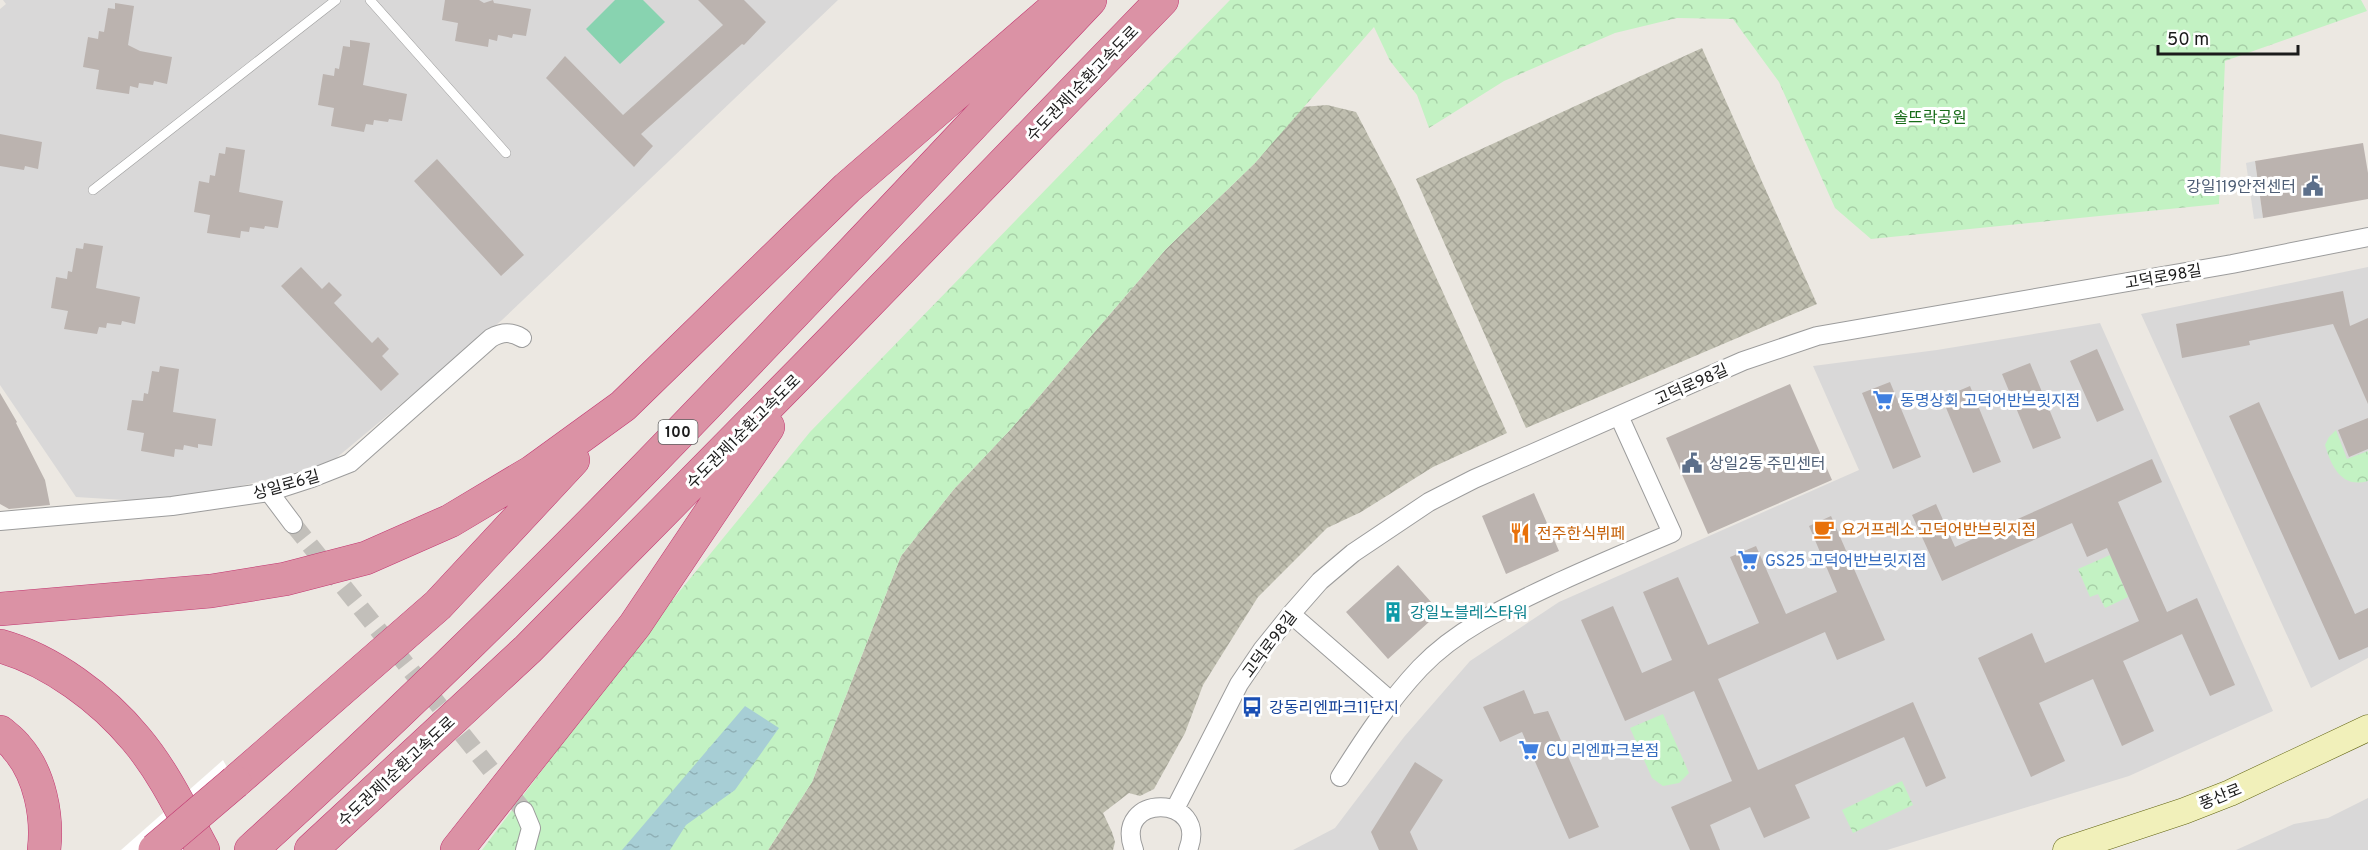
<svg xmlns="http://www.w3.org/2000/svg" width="2368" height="850" viewBox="0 0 2368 850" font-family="Overpass,'Noto Sans KR',sans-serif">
<defs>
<pattern id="construction-cross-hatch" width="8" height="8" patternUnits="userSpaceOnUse" patternTransform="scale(1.5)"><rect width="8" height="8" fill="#bfbeaf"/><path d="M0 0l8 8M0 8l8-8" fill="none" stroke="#a4a396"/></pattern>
<pattern id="park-crowns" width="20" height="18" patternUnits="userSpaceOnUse" patternTransform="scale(1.5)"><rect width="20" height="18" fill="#c3f2c3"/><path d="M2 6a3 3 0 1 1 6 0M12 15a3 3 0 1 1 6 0" fill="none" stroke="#a7cfa7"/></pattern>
<pattern id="water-ripples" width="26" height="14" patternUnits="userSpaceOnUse" patternTransform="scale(1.5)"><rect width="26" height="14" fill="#a7ced5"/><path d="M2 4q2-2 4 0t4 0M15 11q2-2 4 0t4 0" fill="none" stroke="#8fb0b6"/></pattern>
</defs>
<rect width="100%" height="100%" fill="#ece8e2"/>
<path fill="#d9d8d8" d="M3,0H838L502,320L329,464L172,503L76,497L0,385V9L6,4Z
M2368,267V658L2311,688L2141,314Z
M2100,323L2273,711L2129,776L1887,850H1293L1335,828L1404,737L1470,661L1559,602L1859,470L1813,366L1937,350Z
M2368,798V850H2236L2294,824L2328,818Z"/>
<path fill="url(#construction-cross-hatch)" d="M1702,48L1817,304L1526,428L1416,179Z
M1327,105L1356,112L1395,187L1507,433L1433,467L1361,512L1327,528L1258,597L1203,685L1185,733L1154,789L1140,796L1129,793L1103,813L1112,832L1115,842L1113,850H768L812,782L901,556L954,489L1011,429L1166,249L1255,163L1302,107Z"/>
<path fill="url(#park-crowns)" d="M1230,0H2361L2367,11L2225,61L2219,204L1871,239L1835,208L1779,82L1733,19L1677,18L1615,33L1504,81L1429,128L1417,95L1390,61L1374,27L1255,163L1166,249L1011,429L954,489L901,556L812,782L768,850H482L643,636L810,432Z
M2336,430L2347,459L2368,451V481C2341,489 2331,465 2325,445L2329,437Z
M2110,555L2128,597L2105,608L2098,594L2090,597L2078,569Z
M1663,714L1689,773L1679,783L1663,786L1652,778L1630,728Z
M1902,781L1913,805L1853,833L1842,810Z"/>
<path fill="#88d3b0" d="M615,0H643L665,22L620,64L586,29Z"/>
<path fill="#dbdbdb" d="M2255,161L2263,218L2254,219L2246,163Z"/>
<path fill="url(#water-ripples)" d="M745,706L779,728L735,790L686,825L670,850H622Z"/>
<path fill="#fff" d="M223,760L235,782L179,850H121Z"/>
<path fill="#bbb3af" d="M445,0H479L484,3L493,0L494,3L531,9L526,36L513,34L512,38L498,35L497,41L489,39L488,47L455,41L458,23L442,20Z
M698,0H744L766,22L744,45L742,44L641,134L653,146L634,167L546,78L565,56L623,115L723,25Z
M115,3L134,6L128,45L140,51L172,57L167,84L154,81L153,85L139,83L138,88L130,86L129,94L96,89L99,70L83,67L88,37L98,39L99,31L104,32L108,8L115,9Z
M350,40L370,43L363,85L407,94L402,121L389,119L388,122L374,120L373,125L366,124L364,132L331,126L334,108L318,105L323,74L334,76L335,68L339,69L343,46L350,47Z
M0,134L42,142L38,169L25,166L24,170L0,166Z
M2363,143L2368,173V199L2263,218L2255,161Z
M226,147L245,150L239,192L283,201L278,228L265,226L264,229L250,227L249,232L241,231L240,238L207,233L210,215L194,212L199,181L209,183L210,175L215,176L219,153L225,154Z
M437,159L524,255L501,276L414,181Z
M84,243L103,246L96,288L140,297L135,324L122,321L121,325L107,323L106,328L99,327L97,334L64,329L68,311L51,308L56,277L67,279L68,271L72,272L76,248L83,249Z
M301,267L322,289L329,282L342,295L334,303L372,343L378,337L389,349L382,356L399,374L381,391L281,286Z
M2343,291L2350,326L2368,318V404L2333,324L2249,341L2250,345L2182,358L2176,324Z
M2097,349L2124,410L2097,422L2070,361Z
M2030,363L2061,438L2033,449L2002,374Z
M160,366L179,369L173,412L216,419L212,446L198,444V448L184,445L183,450L175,449L174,457L141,451L144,433L127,430L132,400L143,401L144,393L148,394L152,371L159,372Z
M1890,382L1921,457L1893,469L1862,393Z
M1790,384L1832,480L1708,534L1666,438Z
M1970,386L2001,462L1973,473L1942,398Z
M0,393L17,422L16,423L45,480L50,505L9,509L0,504Z
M2259,402L2355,614L2368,608V647L2339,660L2229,416Z
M2368,418V449L2349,457L2338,430Z
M2152,459L2162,482L2118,502L2167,612L2197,598L2235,685L2210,696L2182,634L2123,661L2154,731L2122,746L2093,679L2039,703L2065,761L2031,777L1978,658L2032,633L2045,663L2139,621L2107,548L2087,557L2072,523L1942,581L1912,515L1936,504L1955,547Z
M1534,493L1559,551L1506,574L1482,516Z
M1831,516L1885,640L1837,660L1825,632L1718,679L1758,770L1913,702L1946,778L1926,787L1904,737L1795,785L1810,818L1764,838L1750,807L1710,825L1720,850H1690L1671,807L1732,781L1694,691L1625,721L1581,620L1613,606L1642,673L1672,660L1643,592L1678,577L1708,645L1759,623L1730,557L1756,546L1786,614L1837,592L1809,526Z
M1398,565L1440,612L1388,659L1346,612Z
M1524,690L1534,714L1548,711L1599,827L1569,839L1522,732L1500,742L1483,707Z
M1415,762L1443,780L1410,832L1418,850H1379L1371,832Z"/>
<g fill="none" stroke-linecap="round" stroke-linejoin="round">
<path stroke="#c2bfba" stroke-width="18" stroke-dasharray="18 9" stroke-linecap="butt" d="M293,524L524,811"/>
<g stroke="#9c9c9c" stroke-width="10">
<path id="lane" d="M370,0L506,153
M93,190L336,0"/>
</g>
<g stroke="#9c9c9c" stroke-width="20">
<path id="street" d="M269,492L293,524
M0,521L172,506L269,492L312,478L350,463L491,338C502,332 511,331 522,338
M1291,614L1392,702
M1340,777C1364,739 1389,701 1420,668C1458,628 1510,605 1559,582C1596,565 1634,549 1672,533L1619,416
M1175,809L1239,684L1262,650L1291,614L1320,581L1353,553L1429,502L1474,479L1743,361L1817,336L2232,264L2368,237
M524,811L531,828L525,850
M1134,850C1112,792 1210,794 1188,850"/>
</g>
<g stroke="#616411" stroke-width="27">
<path id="secondary" d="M2066,850L2184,811L2230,793L2368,728"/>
</g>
<g stroke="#c23771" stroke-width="34">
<path id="highway" d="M0,609L211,591L285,579L366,558L450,521L532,472L623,406L847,188L1064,0
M0,646C51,660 103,699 136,739C164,772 183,813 203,850
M0,732C6,737 13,742 17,748C40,774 48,817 44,850
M235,782L438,605L573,460
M251,850C547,583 817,289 1090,0
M311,850L528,649L812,361L1162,0
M457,850L635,625L768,427"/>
</g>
<use href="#lane" stroke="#fff" stroke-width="9"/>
<use href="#street" stroke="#fff" stroke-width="18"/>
<use href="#secondary" stroke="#f1f0ba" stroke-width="26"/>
<use href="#highway" stroke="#db92a5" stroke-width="33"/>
<g stroke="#c23771" stroke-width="34" stroke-linecap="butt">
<path id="highway-bridge" d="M155,850L235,782"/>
</g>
<use href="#highway-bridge" stroke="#db92a5" stroke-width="33"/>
</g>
<defs>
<g id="civic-bare" transform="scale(1.62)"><path d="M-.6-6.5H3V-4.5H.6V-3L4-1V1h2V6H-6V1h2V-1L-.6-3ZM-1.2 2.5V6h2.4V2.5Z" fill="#5c6f8a" stroke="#fff" stroke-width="2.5" paint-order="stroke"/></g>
<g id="supermarket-bare" transform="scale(1.62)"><path d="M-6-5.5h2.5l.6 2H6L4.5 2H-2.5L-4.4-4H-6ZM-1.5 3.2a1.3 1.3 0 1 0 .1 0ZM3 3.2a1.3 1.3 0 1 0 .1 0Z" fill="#3f7fe0" stroke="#fff" stroke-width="2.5" paint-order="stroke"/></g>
<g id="cafe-bare" transform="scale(1.62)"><path d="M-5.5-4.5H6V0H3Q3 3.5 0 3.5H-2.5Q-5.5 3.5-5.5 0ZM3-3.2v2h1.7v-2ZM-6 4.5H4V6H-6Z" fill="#e8710a" stroke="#fff" stroke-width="2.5" paint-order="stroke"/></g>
<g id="restaurant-bare" transform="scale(1.62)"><path d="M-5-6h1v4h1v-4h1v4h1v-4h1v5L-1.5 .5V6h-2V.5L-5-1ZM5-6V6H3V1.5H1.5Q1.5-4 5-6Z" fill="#e8710a" stroke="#fff" stroke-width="2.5" paint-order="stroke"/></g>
<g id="building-bare" transform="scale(1.62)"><path d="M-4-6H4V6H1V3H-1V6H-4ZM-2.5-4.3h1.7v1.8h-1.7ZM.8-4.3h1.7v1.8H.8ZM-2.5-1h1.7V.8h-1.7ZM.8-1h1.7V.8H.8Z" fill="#0f9aa8" stroke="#fff" stroke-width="2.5" paint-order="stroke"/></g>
<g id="bus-bare" transform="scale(1.62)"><path d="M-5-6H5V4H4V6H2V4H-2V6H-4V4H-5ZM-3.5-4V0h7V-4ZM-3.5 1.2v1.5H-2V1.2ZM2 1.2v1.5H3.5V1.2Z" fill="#1a4fb4" stroke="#fff" stroke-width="2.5" paint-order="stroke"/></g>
</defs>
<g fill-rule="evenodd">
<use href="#civic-bare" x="2313" y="186"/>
<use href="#supermarket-bare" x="1883" y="400"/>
<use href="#civic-bare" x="1692" y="463"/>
<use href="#cafe-bare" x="1824" y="529"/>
<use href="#restaurant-bare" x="1520" y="533"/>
<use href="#supermarket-bare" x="1748" y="560"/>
<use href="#building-bare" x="1393" y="612"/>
<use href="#bus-bare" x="1252" y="707"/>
<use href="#supermarket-bare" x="1529" y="750"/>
</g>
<g text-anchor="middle" stroke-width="6" stroke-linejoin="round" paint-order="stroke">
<rect fill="#fff" stroke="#5f5f5f" stroke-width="1.5" x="658.5" y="420" width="39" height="24" rx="4.5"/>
<g font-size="15" font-weight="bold" fill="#1b1b1b">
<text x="678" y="437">100</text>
</g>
<g font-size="16" fill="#1b1b1b" stroke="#fff">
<text transform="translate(1082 83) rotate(-46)" y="6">수도권제1순환고속도로</text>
<text transform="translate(2163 276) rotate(-10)" y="6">고덕로98길</text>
<text transform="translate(1691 384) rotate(-24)" y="6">고덕로98길</text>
<text transform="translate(743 431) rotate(-45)" y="6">수도권제1순환고속도로</text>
<text transform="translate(286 484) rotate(-16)" y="6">상일로6길</text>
<text transform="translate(1269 644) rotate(-53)" y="6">고덕로98길</text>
<text transform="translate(396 771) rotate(-43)" y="6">수도권제1순환고속도로</text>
<text transform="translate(2220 796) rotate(-22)" y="6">풍산로</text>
</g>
<g font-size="16" fill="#176c18" stroke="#fff">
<text x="1930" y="123">솔뜨락공원</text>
</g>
<g font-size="16" fill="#4e5e75" stroke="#fff" text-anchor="end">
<text x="2296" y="192">강일119안전센터</text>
<text x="1709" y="469" text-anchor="start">상일2동 주민센터</text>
</g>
<g font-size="16" fill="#366cbe" stroke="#fff" text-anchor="start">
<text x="1900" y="406">동명상회 고덕어반브릿지점</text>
<text x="1765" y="566">GS25 고덕어반브릿지점</text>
<text x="1546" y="756">CU 리엔파크본점</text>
</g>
<g font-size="16" fill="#c56008" stroke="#fff" text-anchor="start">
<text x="1841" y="535">요거프레소 고덕어반브릿지점</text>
<text x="1537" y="539">전주한식뷔페</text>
</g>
<g font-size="16" fill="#0d838f" stroke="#fff" text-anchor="start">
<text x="1410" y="618">강일노블레스타워</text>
</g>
<g font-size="16" fill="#164399" stroke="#fff" text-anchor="start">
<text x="1269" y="713">강동리엔파크11단지</text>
</g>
</g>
<path d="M2158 45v9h140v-9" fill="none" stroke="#1b1b1b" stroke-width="3"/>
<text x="2167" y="45" font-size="18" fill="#1b1b1b" stroke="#ffffff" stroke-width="4.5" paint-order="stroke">50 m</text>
</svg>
